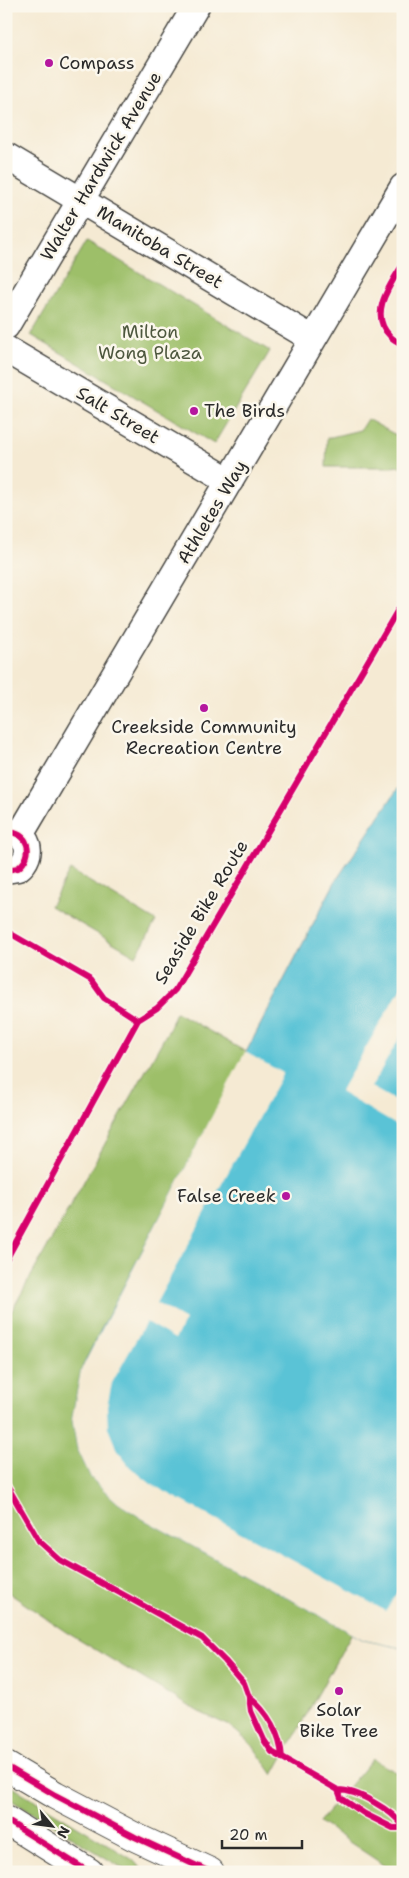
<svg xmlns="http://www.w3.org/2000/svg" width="409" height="1878" viewBox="0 0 409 1878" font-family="'Shantell Sans',sans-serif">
<rect width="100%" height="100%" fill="#fbf7ec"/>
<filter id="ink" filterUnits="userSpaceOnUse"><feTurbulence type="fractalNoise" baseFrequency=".02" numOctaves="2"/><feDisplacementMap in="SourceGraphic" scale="10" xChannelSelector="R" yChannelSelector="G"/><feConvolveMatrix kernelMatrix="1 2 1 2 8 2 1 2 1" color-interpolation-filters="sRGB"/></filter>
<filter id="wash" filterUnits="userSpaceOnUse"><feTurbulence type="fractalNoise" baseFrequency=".0096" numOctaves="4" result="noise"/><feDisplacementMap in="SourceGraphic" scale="20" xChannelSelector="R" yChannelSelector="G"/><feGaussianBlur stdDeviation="1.12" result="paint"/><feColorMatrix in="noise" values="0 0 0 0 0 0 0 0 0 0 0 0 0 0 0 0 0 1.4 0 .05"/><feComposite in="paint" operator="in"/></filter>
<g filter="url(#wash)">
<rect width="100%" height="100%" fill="#f5ead3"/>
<path fill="#9dbf69" stroke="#64754a" d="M87,241L270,351L214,444L31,335Z
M367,419L403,439V466L390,467H326L327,438L360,430Z
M70,870L156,921L136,956L50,906Z
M176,1012L283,1073L369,1602L273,1775L253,1746L230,1726L199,1712L66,1632L6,1591V1321L169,1029Z
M372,1759L403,1776V1872L387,1867L319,1822Z
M6,1783L117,1850L133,1860L142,1870L139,1872H129L6,1797Z"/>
<path fill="#5ac3d6" stroke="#427780" d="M403,781V1648L364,1640L143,1519L118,1503L91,1478L77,1448L72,1418L81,1370L95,1341L335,882Z"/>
<path fill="#f5ead3" d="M403,984V1032L371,1087L403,1105V1129L340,1092Z
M245,1052L283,1073L156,1303L185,1320L175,1339L146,1322L112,1383L107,1406L108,1428L117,1450L130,1467L151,1484L386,1611L403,1582V1648L364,1640L143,1519L118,1503L91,1478L77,1448L72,1418L81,1370Z"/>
</g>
<g filter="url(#ink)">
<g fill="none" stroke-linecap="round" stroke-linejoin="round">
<g stroke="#494844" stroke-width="29">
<path id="minor" d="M6,156L313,339
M6,326L196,6
M6,349L230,481
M6,832C29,831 35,855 18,868L6,870
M20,835L403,187"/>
</g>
<g stroke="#494844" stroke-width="30">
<path id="major" d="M6,1766L55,1795L135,1837L210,1872
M6,1820L89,1872"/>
</g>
<use href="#minor" stroke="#fff" stroke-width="26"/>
<use href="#major" stroke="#fff" stroke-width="28"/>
<g stroke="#fbf7ec" stroke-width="9">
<path id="cycleway" d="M403,264C390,285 368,314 390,336C393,340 399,342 403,345
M6,832C29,831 35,855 18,868L6,870
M6,931L91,980L104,998L138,1020
M6,1260L138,1020L157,1008L175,990L403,601
M6,1484L39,1541L60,1560L202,1638L225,1661L244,1683L249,1697L251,1711L264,1740L272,1752L338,1790C357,1790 392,1810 403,1826
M249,1697C267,1711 281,1735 282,1758
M6,1766L55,1795L135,1837L210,1872
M338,1790L341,1798L365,1814L393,1828H403
M6,1820L89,1872"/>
</g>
<use href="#cycleway" stroke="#d6006c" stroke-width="6"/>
</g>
</g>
<g fill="#b5179e" stroke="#fbf7ec" stroke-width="2">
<circle cx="49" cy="63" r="5"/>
<circle cx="194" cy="411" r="5"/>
<circle cx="204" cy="708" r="5"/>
<circle cx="286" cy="1196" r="5"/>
<circle cx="339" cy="1691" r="5"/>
</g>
<g text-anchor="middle" stroke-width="5" stroke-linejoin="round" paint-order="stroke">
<g font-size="18" fill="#2b2b2b" stroke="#fbf7ec" text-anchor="start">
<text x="59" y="69">Compass</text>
<text x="204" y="417">The Birds</text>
<text x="204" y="733" text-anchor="middle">Creekside Community<tspan x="204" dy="21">Recreation Centre</tspan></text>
<text x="276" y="1202" text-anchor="end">False Creek</text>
<text x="339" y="1716" text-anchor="middle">Solar<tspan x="339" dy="21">Bike Tree</tspan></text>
</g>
<g font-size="18" fill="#2b2b2b" stroke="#fbf7ec">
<text transform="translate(101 166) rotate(-59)" y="6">Walter Hardwick Avenue</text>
<text transform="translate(160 247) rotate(31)" y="6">Manitoba Street</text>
<text transform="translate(118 415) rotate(31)" y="6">Salt Street</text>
<text transform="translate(212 512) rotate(-59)" y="6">Athletes Way</text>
<text transform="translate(201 912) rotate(-59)" y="6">Seaside Bike Route</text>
</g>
<g font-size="18" fill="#4d573e" stroke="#fbf7ec">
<text x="150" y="338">Milton<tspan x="150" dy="21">Wong Plaza</tspan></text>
</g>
</g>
<rect width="409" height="1878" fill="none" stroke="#fbf7ec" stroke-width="25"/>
<g transform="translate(52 1826) rotate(119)" stroke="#fbf7ec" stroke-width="4" paint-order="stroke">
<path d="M0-4L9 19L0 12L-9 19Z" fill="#2b2b2b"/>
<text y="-8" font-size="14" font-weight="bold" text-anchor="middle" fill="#2b2b2b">N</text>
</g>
<path d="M222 1840v8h80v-8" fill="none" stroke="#2b2b2b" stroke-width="2.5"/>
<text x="229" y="1840" font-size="15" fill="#2b2b2b" stroke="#fbf7ec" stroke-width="4" paint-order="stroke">20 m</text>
</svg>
